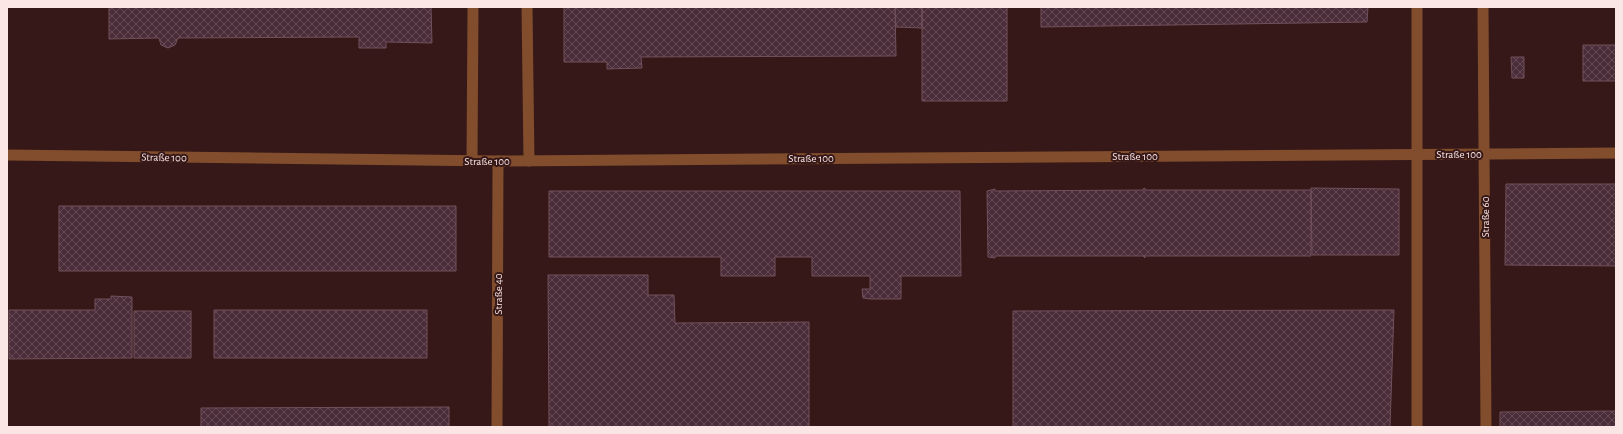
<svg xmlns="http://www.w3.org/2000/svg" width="1623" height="434" viewBox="0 0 1623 434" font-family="'Alegreya Sans',sans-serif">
<defs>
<pattern id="building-cross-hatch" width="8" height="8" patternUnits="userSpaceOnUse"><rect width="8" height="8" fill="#4a2d39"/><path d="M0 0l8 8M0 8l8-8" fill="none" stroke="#654b56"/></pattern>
</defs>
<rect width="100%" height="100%" fill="#351817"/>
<path fill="url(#building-cross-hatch)" stroke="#70505c" d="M109,7H431L432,43L386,42V48H359V37L178,38L175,45L168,48L161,45L159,38L109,39Z
M564,7H895L896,56L641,57L642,68L607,69V62H564Z
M895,7H922V28L896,27Z
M922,7H1007V101H922Z
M1041,7H1368L1367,22L1041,27Z
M1583,45H1616V81H1583Z
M1511,57H1524V78H1512Z
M1506,184H1616V266L1505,265Z
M1145,188V190H1311V256H1145V258L1143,256H995V258L988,257L987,191L995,189V191L1143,190V189Z
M1311,188L1399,189V255H1312Z
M549,191H960L961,276H901V299H870L863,298L862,289H870V276H812V257H775V276H721V257H549Z
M59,206H456V271H59Z
M548,275H648V295H674L675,323L809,322V427H549Z
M111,296L132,297V358L9,359V310H95V299H111Z
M214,310H427V358H214Z
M1394,310L1390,427H1013V311Z
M134,311H191V358H134Z
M449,407V427H201V408Z
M1616,411V427H1500V412Z"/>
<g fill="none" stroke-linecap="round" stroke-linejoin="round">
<path stroke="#814d2c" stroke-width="11" d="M7,155L498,161L1616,153"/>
<path stroke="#814d2c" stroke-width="11" d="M527,7L529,161
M1483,7L1486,427
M472,161L473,7
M497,427L498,161
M1417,427V7"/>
</g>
<g text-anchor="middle" stroke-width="4" stroke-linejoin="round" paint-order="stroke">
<g font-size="11" fill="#fce6e5" stroke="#351817">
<text x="1459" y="158">Straße 100</text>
<text x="1135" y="160">Straße 100</text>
<text transform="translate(164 157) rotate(1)" y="4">Straße 100</text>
<text x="811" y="162">Straße 100</text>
<text x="487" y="165">Straße 100</text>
<text transform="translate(1485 217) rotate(-90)" y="4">Straße 60</text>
<text transform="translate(498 294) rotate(-90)" y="4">Straße 40</text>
</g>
</g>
<rect width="1623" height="434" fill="none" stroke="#fce6e5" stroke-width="16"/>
</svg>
